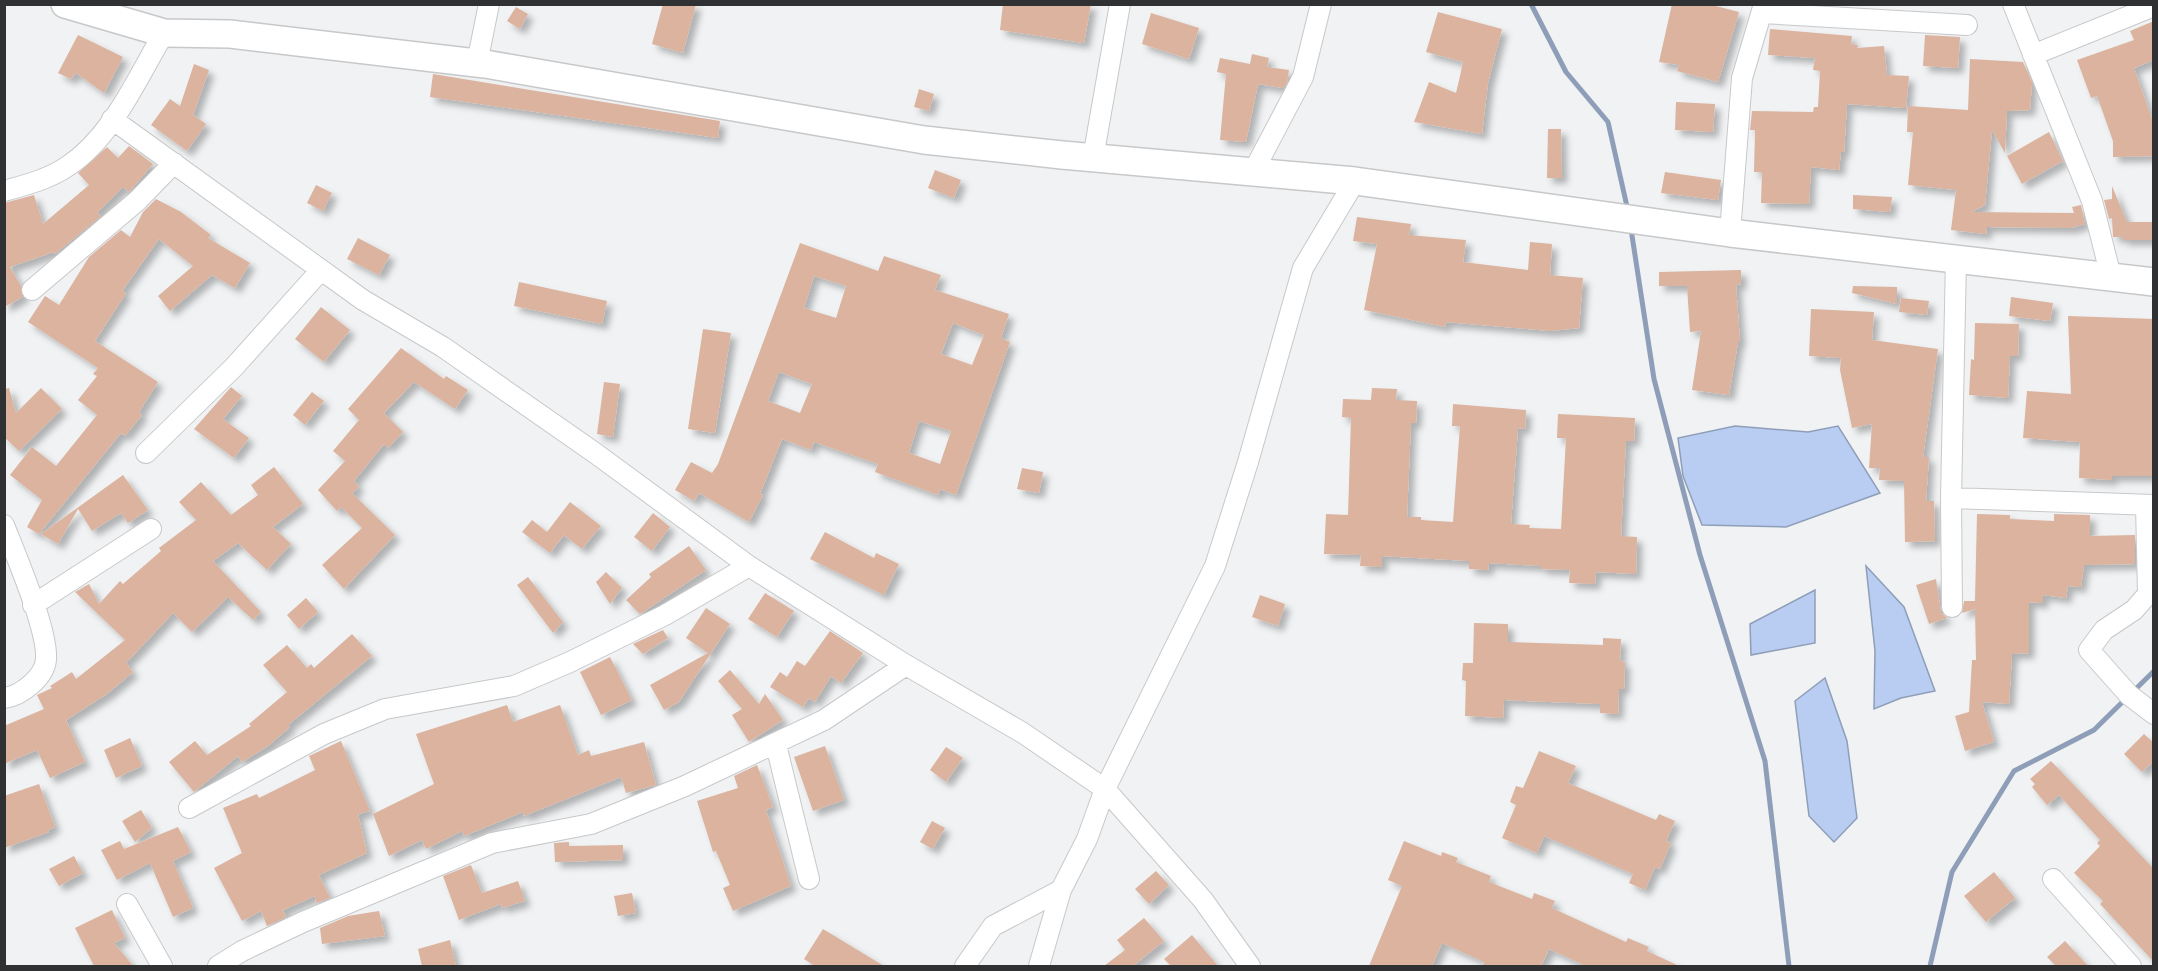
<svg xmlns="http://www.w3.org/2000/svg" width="2158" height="971" viewBox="0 0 2158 971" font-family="Raleway,sans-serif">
<defs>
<filter id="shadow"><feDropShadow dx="5.5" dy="5.5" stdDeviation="3" flood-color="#0004"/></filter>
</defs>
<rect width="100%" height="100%" fill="#f0f2f3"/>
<path fill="#b8cdf1" stroke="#8f9eb8" stroke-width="1.5" d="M1735,426L1808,432L1838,426L1880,493L1786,527L1702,525L1683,476L1678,438Z
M1866,566L1904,607L1935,691L1901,698L1874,709L1875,651Z
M1815,590V643L1751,655L1750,624Z
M1825,678L1847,741L1857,818L1834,842L1809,816L1795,701Z"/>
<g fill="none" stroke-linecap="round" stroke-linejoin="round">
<path stroke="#8f9eb8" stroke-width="5" d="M1531,4L1566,72L1608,122L1628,211
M1631,229L1654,379L1700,555L1765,761L1789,966
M1930,966L1952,872L2014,771L2094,730L2154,671"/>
</g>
<path fill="#dbb39f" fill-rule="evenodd" filter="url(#shadow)" d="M663,4H696L683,53L652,44Z
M1003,4H1091L1084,43L1000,30Z
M1672,4H1708L1739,12L1718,82L1677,71L1679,65L1659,62Z
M516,7L528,14L520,29L507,21Z
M1438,12L1502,29L1488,83L1482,134L1414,122L1429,82L1456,93L1460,76L1463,62L1426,52Z
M1151,13L1199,28L1189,59L1142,44Z
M2154,21V60L2134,68L2154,125V156L2113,157V141L2097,96L2091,98L2077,60L2134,40L2130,31Z
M1770,29L1852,36L1851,44L1858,45L1857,48L1884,46L1887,75L1909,76L1906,108L1847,104L1844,152H1841L1839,170L1811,167L1809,204L1761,203L1762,172H1754L1755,130H1750L1752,111L1813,112L1814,107H1818L1820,71L1813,70L1815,58L1768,55Z
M78,35L123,57L104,93L76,73L71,79L58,73Z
M1925,35L1960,37L1958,68L1923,66Z
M1252,54L1269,58L1267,67L1289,70L1287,83L1283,88L1258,84L1246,142L1220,140L1226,74L1217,72L1220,58L1250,64Z
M1970,59L2023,62L2032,82L2030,110L2007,111L2005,153L1992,130L1985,205L1972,212L2074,213L2072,207L2081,205L2085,224L2071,228L1987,227L1986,234L1951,230L1956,190L1908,185L1913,132H1907L1908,106L1968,110Z
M194,64L209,70L193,115L206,124L187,151L151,125L170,99L180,106Z
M433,74L720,121L718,138L430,97Z
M919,89L934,94L929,111L914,107Z
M1676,102L1715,104L1713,132L1675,130Z
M1548,129H1561L1562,178H1547Z
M2049,132L2063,161L2022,184L2007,156Z
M129,146L153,164L129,192L123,187L97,213L101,216L55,254L54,252L10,267L21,286L23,297L4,307V203L34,195L43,224L89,185L78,173L107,147L118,158Z
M935,170L961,180L954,198L928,188Z
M1665,172L1721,180L1718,200L1661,193Z
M316,185L332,193L323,211L307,203Z
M2112,186L2127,222H2154V240H2123V237H2113L2112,218L2109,219L2104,200L2112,199Z
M1853,195L1892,197L1890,212L1853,209Z
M156,199L181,212L211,235L208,238L250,263L235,288L212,275L170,311L158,296L193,266L159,239L122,291L126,293L95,341L158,382L139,412L142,415L125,436L121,433L39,534L27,527L42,500L10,475L32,447L56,466L97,415L78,400L97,376L93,374L98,368L28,322L45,296L59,305L89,257L121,230L130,237L143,212Z
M1357,217L1411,224L1409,235L1466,240L1463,262L1528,270L1530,242L1552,244L1550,275L1583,278L1579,328L1550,331L1446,322L1445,327L1364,310L1377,244L1353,241Z
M358,238L390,255L379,275L347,259Z
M800,243L878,271L884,256L941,275L935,290L1009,314L1001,338L1010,342L956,495L940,489L938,495L875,472L878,464L814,442L811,450L782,439L760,494L763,495L749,522L699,493L694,501L675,490L691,462L712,473L718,464ZM814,276L846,286L836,318L804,308ZM953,323L984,335L972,365L941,354ZM779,372L812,384L800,413L768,401ZM919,421L951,431L940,464L909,453Z
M1741,270V284L1736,285L1740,342H1738L1729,395L1692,390L1701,331L1690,332L1687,286H1659V272Z
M519,282L607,301L602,324L514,306Z
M1853,286L1897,287V304L1852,293Z
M2011,297L2053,303L2050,321L2009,316Z
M1901,298L1929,301L1927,315L1899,312Z
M321,307L350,330L324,362L295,339Z
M1811,309L1874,312L1872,340L1938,349L1923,457H1929L1926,501H1934L1935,541L1905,542L1904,481L1879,480L1880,468H1869L1872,424L1852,428L1840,370L1841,358L1809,356Z
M2068,316L2154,319V476H2112V480L2079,478L2080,442L2023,438L2027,391L2071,394Z
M1975,323L2019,324L2018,356H2010L2008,398L1969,395L1971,359L1974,360Z
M703,329L731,333L715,433L688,429Z
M401,348L444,379L446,376L468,390L455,409L414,382L384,413L403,432L388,448L384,444L354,481L359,487L352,493L395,535L344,589L322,565L362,528L341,507L337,511L318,490L345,461L333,451L359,420L348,409Z
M604,382L620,384L613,437L597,434Z
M231,387L242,396L223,419L249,438L234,458L194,429Z
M9,388L16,413L41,388L62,409L19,451L4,437V389Z
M1372,388L1397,389L1396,400L1417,401L1416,423H1411L1407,517H1421V520L1453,522L1460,426H1452L1453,404L1526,410L1525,429L1518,428L1511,524L1530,525L1529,528L1561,529L1566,438H1557L1558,414L1635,418L1634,441H1626L1621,536L1637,537L1636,574L1596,572L1595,584L1569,583L1570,570L1541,569V566L1489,563L1488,570L1469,569V561L1382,556V567L1360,566L1361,555L1324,554L1326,514L1348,515L1351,418L1342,417L1343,399L1371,400Z
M312,392L324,401L305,425L293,415Z
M274,467L303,504L273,527L291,544L267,570L238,543L213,561L261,612L253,620L228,597L192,632L173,613L126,663L133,672L107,694L66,720L85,762L50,778L37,750L4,764V726L44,709L37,695L52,688L50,686L72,672L76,679L125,640L75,592L89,584L99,604L120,581L123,584L161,551L159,548L196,520L179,502L201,482L231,515L258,495L251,485Z
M1022,468L1043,472L1039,493L1017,489Z
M123,475L148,510L128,523L121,513L92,531L78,509L58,544L41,534Z
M570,502L601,526L582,549L564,535L550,553L522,532L532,520L547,532Z
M653,513L670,527L652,551L634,537Z
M1977,514L2010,515V519L2054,521V514L2090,515V536L2135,535V564L2084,565L2081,587L2068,586L2066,598L2043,595V603L2029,602V653L2012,654L2009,704L1982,702L1994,742L1965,751L1955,716L1969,712L1972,660H1976L1975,609L1962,613L1964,601H1975Z
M825,532L874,558L876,553L899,564L884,595L810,559Z
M689,546L706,570L640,614L626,600L651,577L649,574Z
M606,572L622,588L610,604L596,582Z
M528,577L563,622L553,633L517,585Z
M1936,579L1941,613L1947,618L1929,624L1916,585Z
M765,593L794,611L777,637L748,619Z
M1260,595L1285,604L1278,626L1252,617Z
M306,598L318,612L299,629L287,615Z
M706,608L730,624L679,702L664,710L650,685L708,653L686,638Z
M1474,623L1508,624V642L1603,645V638L1621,639L1620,661L1625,662L1624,689H1619L1618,714L1600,713V704L1504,700L1503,718L1465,716L1466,681L1462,680L1463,663H1473Z
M663,630L668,638L643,654L633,644Z
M830,631L863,653L841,683L831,676L815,702L809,698L803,707L770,687L780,672L787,677L797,661L805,666Z
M352,634L372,656L288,725L290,727L268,746L242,762L238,756L194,792L169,762L195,741L207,755L251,726L249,724L287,692L263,665L287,645L307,668L311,664L314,668Z
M610,657L632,700L601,715L580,672Z
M730,670L759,704L765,694L783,720L749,742L732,715L742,709L718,681Z
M507,705L513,722L560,705L578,755L589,750L591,756L644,742L656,785L626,793L621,777L524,816L523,812L464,836L462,831L426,849L422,840L389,856L373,814L434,784L416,734Z
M2144,734L2154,743V761L2142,772L2124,754Z
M130,738L142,766L116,778L104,750Z
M341,741L370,811L358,814L367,853L319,875L330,898L316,903L315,896L283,910L286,917L267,926L261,911L242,921L214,868L242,853L223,808L257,794L259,798L315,770L309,756Z
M825,746L844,800L813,811L794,757Z
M946,747L963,758L946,782L930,770Z
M1539,751L1576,766L1568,783L1656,820L1659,814L1675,821L1666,841L1671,843L1660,869L1655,867L1645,890L1629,883L1633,874L1544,836L1537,853L1502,838L1516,805L1510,802L1516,786L1523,788Z
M2051,761L2154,869V962L2100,904L2103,901L2074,873L2100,846L2097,843L2100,840L2059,795L2047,805L2032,787L2035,784L2030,779Z
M757,765L773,807L766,810L791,886L733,911L723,888L730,885L716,851L713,852L697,801L738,788L734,776Z
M39,784L55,827L48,830L49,832L4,848V796Z
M141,810L152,828L135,842L122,821Z
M932,821L945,828L933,849L920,842Z
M178,827L191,852L173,861L193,908L173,917L150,863L117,880L101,850L120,841L124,849Z
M1404,841L1441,856L1442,852L1458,858L1456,862L1491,876L1489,882L1532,899L1534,893L1555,901L1552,908L1626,942L1628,938L1649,947L1647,951L1679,966H1586L1549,949L1541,966H1483L1484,962L1442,943L1432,966H1369L1402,886L1388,880Z
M569,842V846L623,845V860L555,862L554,843Z
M74,856L83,873L59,886L49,869Z
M471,865L482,893L518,881L525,901L502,908L501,904L459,920L443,876Z
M1156,871L1169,885L1149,904L1135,889Z
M1994,872L2015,898L1986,922L1964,896Z
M632,893L636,913L618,916L614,896Z
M112,910L125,938L114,943L133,966H94L75,928Z
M379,911L385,936L322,944L320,928L348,916Z
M1144,918L1164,941L1133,966H1104L1125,950L1117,940Z
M823,929L884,966H815L804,959Z
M1192,935L1218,966H1171L1164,959Z
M450,940L456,966H422L418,949Z
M2065,941L2088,966H2056L2047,957Z"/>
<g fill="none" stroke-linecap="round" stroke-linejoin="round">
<g stroke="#c7c8ca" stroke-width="22">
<path id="street" d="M2013,4L2092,201L2111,277
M1762,13L1967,25
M2033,55L2154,6
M477,63L489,4
M112,119L363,300L443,347L595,453L749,566L906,665L1023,733L1105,789L1203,900L1250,966
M1093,158L1120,4
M1253,172L1303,77L1321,4
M4,191C26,185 49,179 68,166C113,136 137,78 164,33
M1730,233L1742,78L1764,4
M32,290L137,201L174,163
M146,453L234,367L321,270
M1951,498L2154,505
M2146,505L2148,594L2134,610L2104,630L2089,650L2129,695L2154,714
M4,525C16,556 48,630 46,659C45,677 21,696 4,698
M33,605L151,529
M1952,607L1951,498L1956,259
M776,745L809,879
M189,808L324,734L385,709L514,686L570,662L665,615L749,566
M2053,879L2131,966
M127,904L162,966
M218,966L242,951L303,922L492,843L591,824L685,786L824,720L906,665
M965,966L993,926L1061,890
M1039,966L1061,890L1087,839L1105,789L1215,566L1248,462L1303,268L1355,181"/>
</g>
<g stroke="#c7c8ca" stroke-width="30">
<path id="secondary" d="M65,4L164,33L230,34L485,64L924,140L1062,155L1355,181L1730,233L2154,282"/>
</g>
<use href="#street" stroke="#fff" stroke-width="20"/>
<use href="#secondary" stroke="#fff" stroke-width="27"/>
</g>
<rect width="2158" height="971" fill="none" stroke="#303132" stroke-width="12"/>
</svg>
